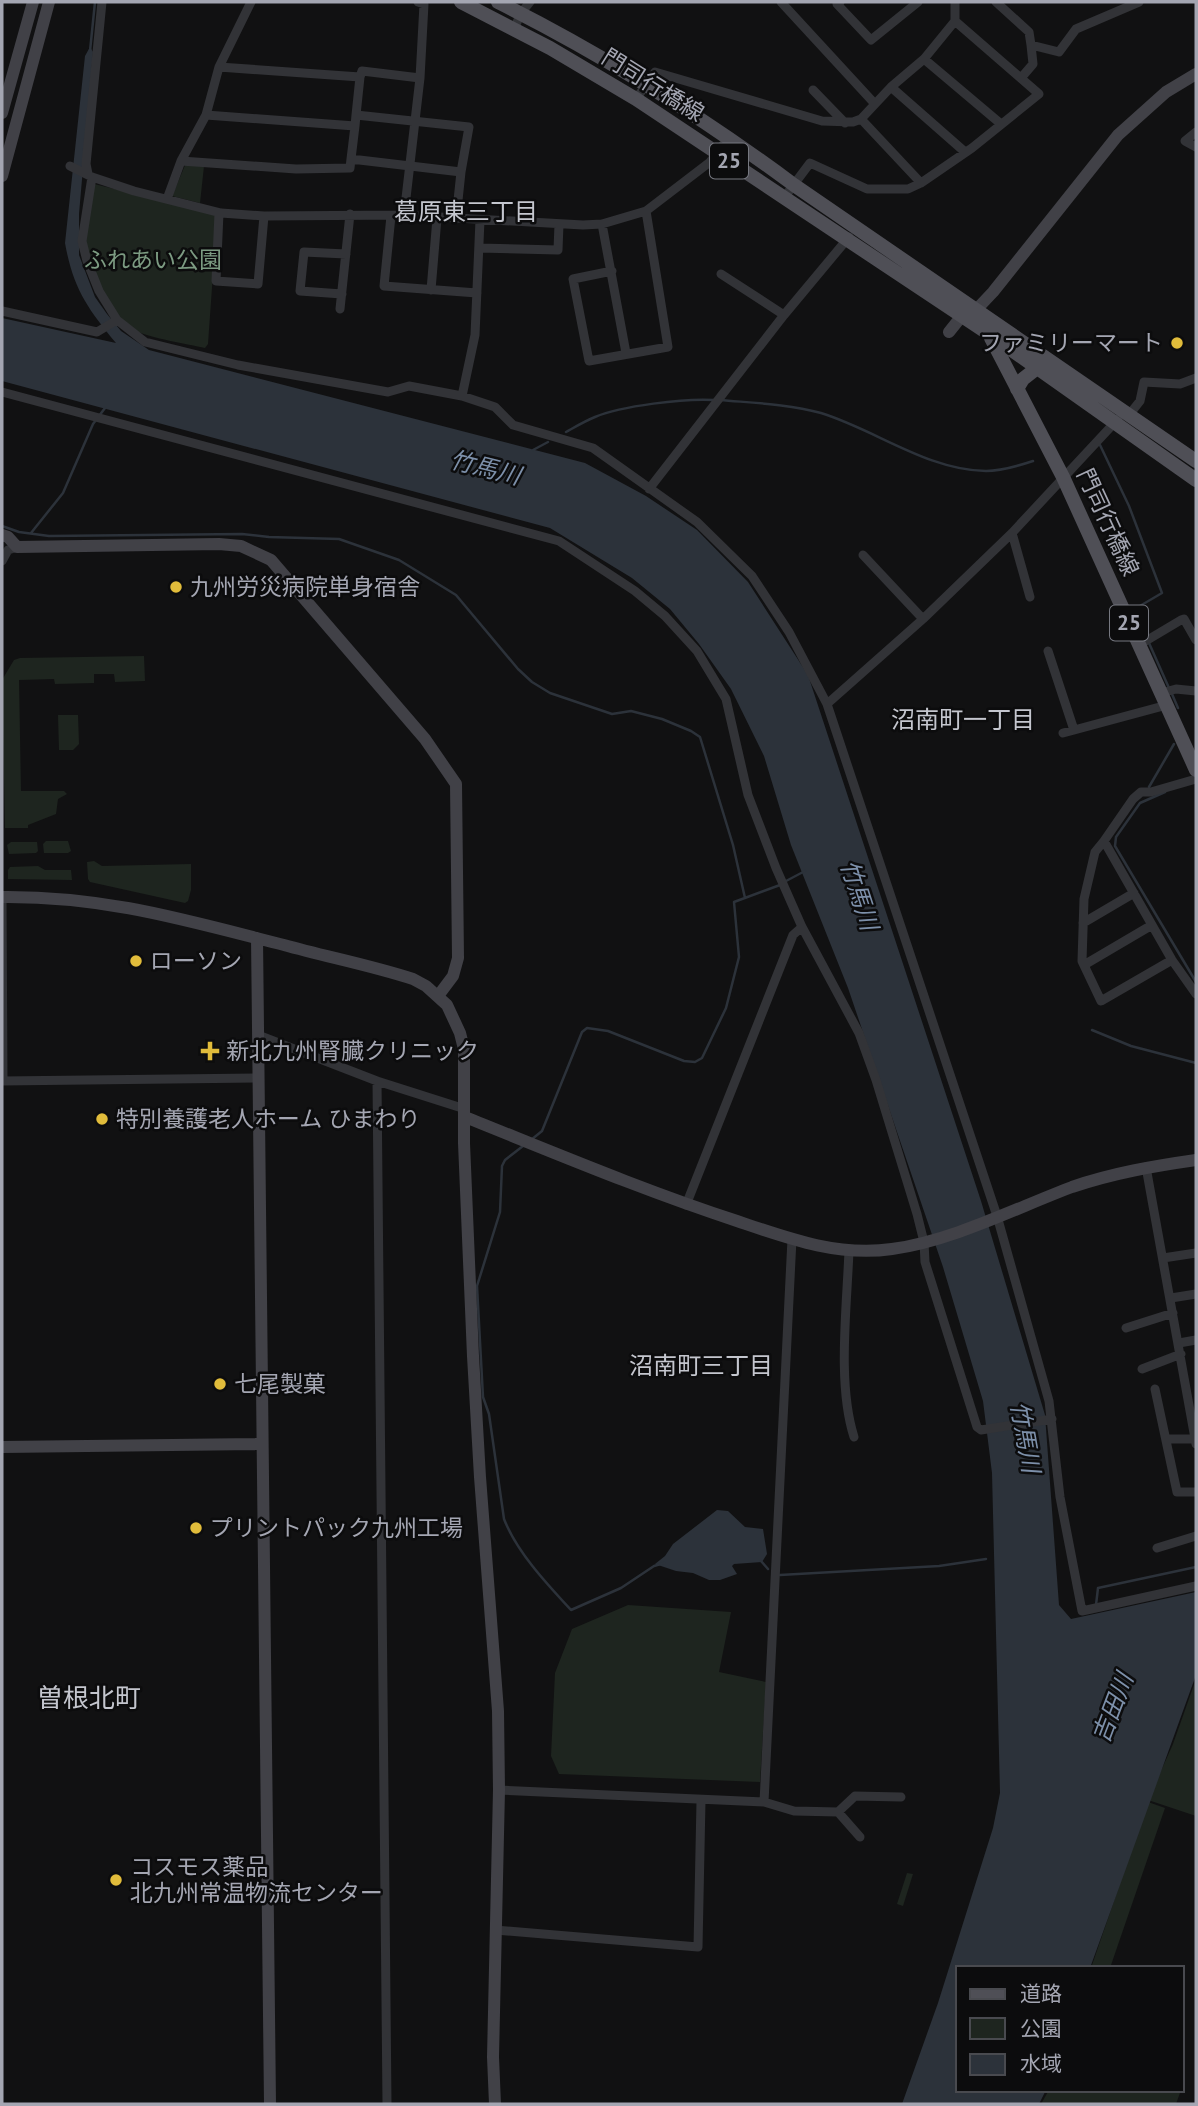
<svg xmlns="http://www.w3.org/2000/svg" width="1198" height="2106" viewBox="0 0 1198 2106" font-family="'PT Sans','Noto Sans JP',sans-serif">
<rect width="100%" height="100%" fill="#111112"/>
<path fill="#1e251f" d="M186,163L204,166L200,203L172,196Z
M94,184L215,213L217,217L208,344L205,348C188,344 150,338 136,331C112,317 88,270 86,243C85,224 92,202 94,184Z
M144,656L145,681L115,682L114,674H94V683L55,684L54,679L19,680L21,791H64L67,794L58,799L56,814L28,825V828H5L2,680L14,660L20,658Z
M58,715H78L79,744L73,750H59Z
M46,841H68L71,851L68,853H44L43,844Z
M11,842H37L38,851L36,853L9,854L7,845Z
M94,861L102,866L191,864V890L188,901L185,903L90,882L88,879L87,862Z
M38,866L45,870H71L72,880L8,879V870L10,867Z
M628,1605L731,1612L719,1672L766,1682L760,1782L559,1774L551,1756L555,1673L572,1629Z
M1196,1679V1816L1148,1800L1173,1744Z
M1148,1802L1165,1808L1110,1968H1091Z
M907,1873L913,1874L903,1906L897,1904Z
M1049,2090H1181L1176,2104H1041Z"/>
<path fill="#2c323a" d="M90,47L93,52L79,214V255L95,297L107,314L121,331L149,350L585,463L646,496L697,530L748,582L808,675L981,1201L1045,1415L1059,1605L1071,1619L1196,1592V1675L1090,1968H958V2090H1046L1039,2104H902L938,2003L993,1828L1000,1793L992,1473L983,1401L943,1267L848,988L791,845L764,756L731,689L699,644L670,609L632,578L550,528L2,381V318L116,343C87,308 73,288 65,243L85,56Z
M717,1510L728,1511L745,1527L763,1529L767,1554L762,1562L734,1564L732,1566L737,1574L720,1580H709L693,1573L676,1571L655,1564L665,1556L673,1544Z"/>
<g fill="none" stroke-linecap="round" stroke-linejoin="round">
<path stroke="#2c323a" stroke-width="2.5" d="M90,51L95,2
M720,400C754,403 788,404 821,413C876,430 927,470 986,471C1002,471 1018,466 1033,461
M566,432C575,427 585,421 595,417C621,406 685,398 714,400
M1100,445L1129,506L1162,593L1133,610L1146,637
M533,450L548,442
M2,526L19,532L49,536L242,534L269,537L339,539L399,560L456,595L518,669L532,682L550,693L612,714L631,711L662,719L691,731L700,737L733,845L745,898
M31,533L63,493L93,424L105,408
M1149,643L1169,688
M1172,694L1178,708
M1149,787L1174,744
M1165,792L1140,803L1116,837L1115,846L1196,982
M786,881L805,871
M1092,1030L1131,1046L1196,1063
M531,1140L542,1131L582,1032L587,1028L608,1031L684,1061L695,1062L702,1058L726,1008L739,957L734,902L780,885
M523,1146L505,1160L502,1166L500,1212L477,1286L483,1397L489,1414L504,1519C517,1552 546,1583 571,1610L621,1588L654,1566L664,1563
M761,1561L768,1569
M780,1575L939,1566L986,1559
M1096,1605L1098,1588L1196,1567"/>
<path stroke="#323337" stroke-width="9" d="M781,2L875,104
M840,2L837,4L871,40L918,2
M996,2L1029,32L1031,45
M514,29L521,13L530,2
M924,59L1001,124
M219,67L360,77L356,115
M360,77L362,71L420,78
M1021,78L1033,64L1031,45L1059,52L1076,29L1139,2
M891,87L965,152
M813,90L845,123
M636,99L655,72L822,121L853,122L861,119L891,87L924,59L955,21V2
M206,115L355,126L356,115L469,127L461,172
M861,119L921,183
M1196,132L1185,141L1196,147
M351,159L355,126
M181,161L296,169L350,168L351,159L461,172L456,219
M70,166L92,177L134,191L221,213L264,216L404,215L583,225L602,224L646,211L710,162L729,137
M88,174L86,164L102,2
M92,177L82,241L87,261L99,291L117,320L145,342L238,365L388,392L409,386L462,396L495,407L513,425L593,448L697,522L752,576L789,632L827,704L997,1216L1049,1401L1060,1497L1082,1611L1196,1586
M167,199L181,161L206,115L219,67L251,2
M783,199L810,163L867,189H908L921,183L972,148L1039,94L955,21
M219,213L216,281L258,284L264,216
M404,215L420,78L424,4L418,2
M391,216L384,286L477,293
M602,224L626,353
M479,248L558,250L559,224
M612,271L573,279L589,361L668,347L646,211
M721,274L784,315
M431,290L437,218
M342,294L300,291L304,252L346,254
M340,309L350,214
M2,311L97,332L117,320
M2,392L559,541L635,591L665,616L697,651L726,699L748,795L776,868L802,927L859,1033L876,1080L917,1214L924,1242L925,1262L977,1427L981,1430L1052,1419
M462,396L475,335L480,220
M1129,415L1140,401L1144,382L1180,384L1196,378
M649,489L784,315L849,237
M1012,533L1030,597
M863,555L923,619
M2,561L8,550L17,547
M1139,645L1181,620L1184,619L1196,640
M1048,651L1074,730
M1161,693L1176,689L1196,691
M827,704L923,619L1012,533L1118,419
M1063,733L1167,705
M1196,779L1151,792H1141L1133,799L1104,841L1172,960L1196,994
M1104,841L1095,852L1084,899L1082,961L1101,1001L1172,960
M2,897L3,1081
M1083,923L1134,893
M1084,965L1152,925
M258,1035L377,1081L465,1109
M2,1081L258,1078
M377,1081L387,2104
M1146,1167L1196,1444
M686,1205L793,935L802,927
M849,1250C847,1307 837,1384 854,1437
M1163,1258L1196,1253
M1171,1298L1196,1294
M1126,1328L1173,1313
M1179,1343L1196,1340
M1142,1369L1181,1354
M1155,1389L1177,1492H1196
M1166,1439H1196
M1157,1548L1196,1536
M499,1790L764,1802L794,1811L838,1812L860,1837
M764,1802L792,1239
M838,1812L855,1796L901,1797
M495,1930L698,1947L701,1801"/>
<path stroke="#414147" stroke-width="12" d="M2,113L33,2
M2,176L49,2
M949,332L961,317L976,310L993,292L1118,135L1166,92L1196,74
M2,535L8,537L17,547L219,544L241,546L271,560L425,739L456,784L458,958L453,976L438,996
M2,897C106,896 185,920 284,945C327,957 370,965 413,979L426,986L447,1005L460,1033L464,1049V1143L473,1356L480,1477L498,1711L499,1790L493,2057L495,2104
M257,938L270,2104
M465,1117C555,1153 645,1191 737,1221C787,1238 838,1257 892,1249C952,1241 1016,1208 1072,1187C1113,1173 1154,1166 1196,1160
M2,1447L261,1444"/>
<path stroke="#4f4f56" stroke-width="14" d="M461,2L550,48L636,99L989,334L1196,480
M498,2C602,54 701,116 794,185L1196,461
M991,338L1063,477L1196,770
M1017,389L1023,379L1037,368"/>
</g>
<g fill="#e1bc3b" stroke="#0c0c0d" stroke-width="2.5">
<circle cx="1177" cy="343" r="7"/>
<circle cx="176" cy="587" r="7"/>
<circle cx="136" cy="961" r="7"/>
<path d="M206.5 1040.5h7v7h7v7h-7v7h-7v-7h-7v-7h7z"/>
<circle cx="102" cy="1119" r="7"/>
<circle cx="220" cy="1384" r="7"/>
<circle cx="196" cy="1528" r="7"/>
<circle cx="116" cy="1880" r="7"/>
</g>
<g text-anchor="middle" stroke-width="5" stroke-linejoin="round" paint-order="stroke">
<g fill="#0c0c0d" stroke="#767880" stroke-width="2">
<rect x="710" y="143.5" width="38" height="35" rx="5"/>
<rect x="1110" y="605.5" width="38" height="35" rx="5"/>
</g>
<g font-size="21" font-weight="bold" fill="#a4a6b2">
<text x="729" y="168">25</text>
<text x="1129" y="630">25</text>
</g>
<g font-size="23" fill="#a4a6b2" stroke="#0c0c0d">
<text transform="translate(653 85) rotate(32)" y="8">門司行橋線</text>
<text transform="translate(1108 522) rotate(65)" y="8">門司行橋線</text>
</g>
<g font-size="23" fill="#7c9b82" stroke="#0c0c0d">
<text x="153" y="268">ふれあい公園</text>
</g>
<g font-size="23" fill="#a4a6b2" stroke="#0c0c0d" text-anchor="start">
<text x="1163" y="351" text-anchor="end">ファミリーマート</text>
<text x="190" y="595">九州労災病院単身宿舎</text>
<text x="150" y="969">ローソン</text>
<text x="226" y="1059">新北九州腎臓クリニック</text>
<text x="116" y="1127">特別養護老人ホーム ひまわり</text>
<text x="234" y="1392">七尾製菓</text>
<text x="210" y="1536">プリントパック九州工場</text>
<text x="130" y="1875">コスモス薬品<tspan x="130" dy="26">北九州常温物流センター</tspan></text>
</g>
<g font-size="24" fill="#c4c6ce" stroke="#0c0c0d">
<text x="466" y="220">葛原東三丁目</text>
<text x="963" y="728">沼南町一丁目</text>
<text x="701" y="1374">沼南町三丁目</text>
</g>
<g font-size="24" font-style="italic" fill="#7d90aa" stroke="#0c0c0d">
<text transform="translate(485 468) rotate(14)" y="8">竹馬川</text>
<text transform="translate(859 895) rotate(72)" y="8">竹馬川</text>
<text transform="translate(1025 1437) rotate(80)" y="8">竹馬川</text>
<text transform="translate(1113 1708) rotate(-69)" y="8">吉田川</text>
</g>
<g font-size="26" fill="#c4c6ce" stroke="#0c0c0d">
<text x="89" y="1707">曽根北町</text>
</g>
</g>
<rect width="1198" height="2106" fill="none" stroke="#a4a6b2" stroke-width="7"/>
<rect x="956" y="1966" width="228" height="126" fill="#0c0c0d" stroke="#494a4f" stroke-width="2"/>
<rect x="970" y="1989" width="35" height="10" fill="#4f4f56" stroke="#494a4f" stroke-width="2"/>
<text x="1020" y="2001" font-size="21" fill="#a4a6b2">道路</text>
<rect x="970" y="2018" width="35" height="21" fill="#1e251f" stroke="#494a4f" stroke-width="2"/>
<text x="1020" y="2036" font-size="21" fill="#a4a6b2">公園</text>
<rect x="970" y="2054" width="35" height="21" fill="#2c323a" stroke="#494a4f" stroke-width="2"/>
<text x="1020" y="2071" font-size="21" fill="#a4a6b2">水域</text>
</svg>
